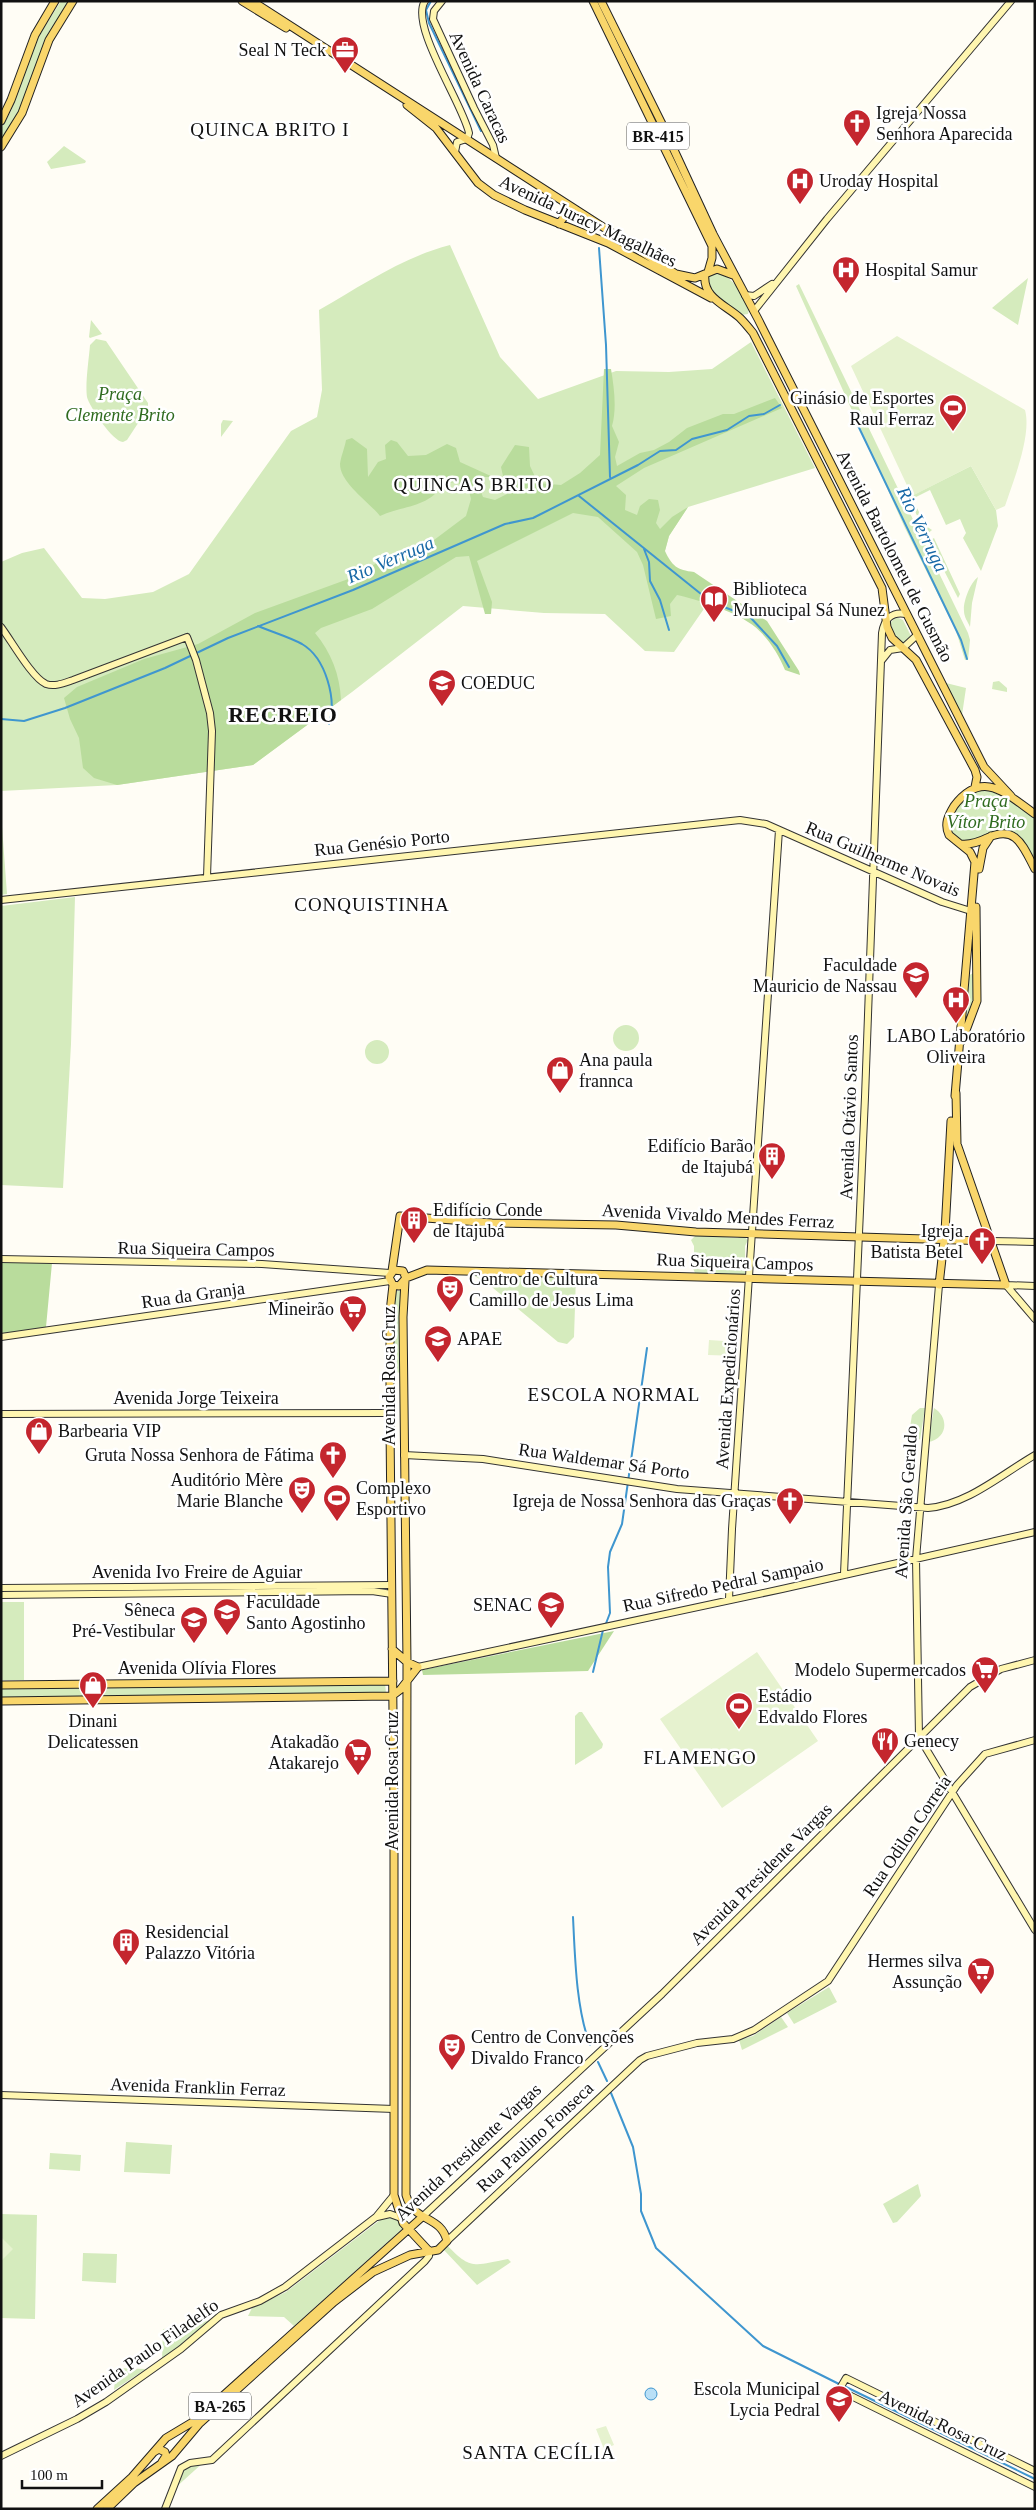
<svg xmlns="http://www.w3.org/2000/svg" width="1036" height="2510" viewBox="0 0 1036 2510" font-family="'Times New Roman',serif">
<rect width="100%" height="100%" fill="#fffdf5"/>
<path fill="#d5ebbd" d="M61,1H72L24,103L1,145V129L11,111L37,39Z
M64,146L86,161L85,163L51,169L47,162Z
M450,245L500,357L538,399L616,371L669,372L712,369L751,342L815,468L688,507L669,536L659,572L708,603L674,652L645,651L605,614L544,613L463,606L352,692L253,765L117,785L1,791V562L22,553L44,548L82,598L105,599L153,592L189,574L291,431L317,417L322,390L319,310C361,286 403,257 450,245Z
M716,271C733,277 742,293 749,309L748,314L741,315C726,307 714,295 706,281L708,276Z
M1028,278L1018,325L992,308Z
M799,284L968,633L970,640L968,660H965L956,631L904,526L796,286Z
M91,320L102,334L90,338L89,337Z
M96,339L106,341L148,403V408L127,440L123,442C113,442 89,406 87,397C85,384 89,358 90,345Z
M223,420L233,421L221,437V424Z
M971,466L996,510L998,526L981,571L963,538L966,533L960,519L946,525L930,490L914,498L913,495Z
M915,504L926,526L932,530L926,535L913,507Z
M934,538L960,594L958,598L929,541Z
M978,577L972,603L970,627C968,622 964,617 964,611C963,602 970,583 978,577Z
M896,617L903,620L911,636L910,641L904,644L898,642L890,623Z
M999,681L1007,688V692L992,689L993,682Z
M946,683L966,688L962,715Z
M987,786L1035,814V869L1020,842L1005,833L975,843L953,840L946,822L964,796Z
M1,813L7,894L1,895Z
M75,897L71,1044L63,1188L1,1185V906Z
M977,971V1001L964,1026L966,977Z
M613 1038a13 13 0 1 1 26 0a13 13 0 1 1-26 0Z
M365 1052a12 12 0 1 1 24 0a12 12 0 1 1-24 0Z
M696,1235L738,1238L741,1235L748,1240L745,1246V1275L695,1273L692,1266L694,1264V1246L691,1240Z
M471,1274L576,1276L574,1337L567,1344L558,1342L487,1283Z
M394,1291H404L402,1373L394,1372Z
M920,1408H925L920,1440L910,1427L912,1415Z
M934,1408C950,1418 947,1439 928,1442Z
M1,1602H24V1680H1Z
M385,1683L386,1693L1,1700V1685Z
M579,1712H582L603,1744L602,1748L575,1765V1716Z
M829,1987L837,2002L794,2024L787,2013Z
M781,2017L788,2027L742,2050L739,2040L753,2036Z
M126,2142L172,2145L170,2174L124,2172Z
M50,2153L81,2155L80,2171L49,2169Z
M918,2184L921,2196L897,2222L893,2223L883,2204Z
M1,2214L37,2215L35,2319L1,2318Z
M384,2217L397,2218L403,2225L402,2229L294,2326L284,2317L248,2316L252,2308L286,2292Z
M447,2245C471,2271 475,2265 508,2259L511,2262L477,2285L443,2249Z
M83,2253L117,2254L116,2283L82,2281Z
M211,2320L162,2360L163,2329L177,2328Z
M116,2368L146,2369L114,2390Z
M205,2461L174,2489L182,2468Z"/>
<path fill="#b9dc9c" d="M604,369H611C614,387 617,409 612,426L619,442L615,457L617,466L640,453L654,450L669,442L687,428L723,414H734L775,398L782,408L644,468L616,486L626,495L625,510L637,515L640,506L649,499L658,500L660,510L656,523L660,529L672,517L688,507L669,536L665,551C672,566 677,570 694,572L767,621L799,671L800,675L785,670C778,653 765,632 748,622C733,611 695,599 677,595L670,604L671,616L656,619L643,565L637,552L598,517L573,513L477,561L492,602L491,614H485L469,556L456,557L372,609L321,628L315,633C331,652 340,675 341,700L253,765L117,785L94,778L83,768L79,738L70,719L64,698L77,687L144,659L198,644L255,613L351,578L373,565L434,540L466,516L471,499L469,491L457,482L445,483C426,509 407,504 380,516C369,502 340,483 340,464C341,456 345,447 346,440L352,438L367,449L368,477L378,462L386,459L385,445L391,440L397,442L408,456L426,455L447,444L456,448L460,462L493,477H475L483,497L495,500L507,494L501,467L515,445L529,447L530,466L538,483L561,485L580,473L600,455Z
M1,1261L52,1263L46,1327L1,1334Z
M614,1631L588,1671L423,1675L422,1670Z"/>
<path fill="#e6f2cf" d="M897,336L1025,410C1032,435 1013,482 1005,506L996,510L971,466L912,496L851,366Z
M709,1340L739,1342L738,1356L708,1355Z
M757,1652L818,1741L722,1808L660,1719Z
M1,2237L13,2249L1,2261Z
M606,2426L614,2445L604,2449L596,2429Z"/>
<path fill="#b9e0f7" stroke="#3f96cf" d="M645 2394a6 6 0 1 1 12 0a6 6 0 1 1-12 0Z"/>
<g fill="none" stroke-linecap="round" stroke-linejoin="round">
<path stroke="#3f96cf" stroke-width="2" d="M431,1L426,10L429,23L481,131
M599,248L606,345L610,477
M851,411L961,640L967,659
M579,496L711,602L750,617L777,646L789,667
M644,549L649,562L650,581L660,600L669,630
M258,626C272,632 289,637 302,644C326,658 337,700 329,724
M1,719L24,721L65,708L165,668L228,638L353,590L505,524L533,518L638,465L660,451L676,450L692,439L727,430L749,416L764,414L780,405
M605,1626L610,1613L608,1567L610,1552L622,1524L647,1348
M593,1672L603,1630
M573,1917C575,1957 576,2008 590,2045
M598,2062L607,2081
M611,2093L633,2147L641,2194V2211L656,2248L763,2346L839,2384
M844,2386L1035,2479"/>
<g stroke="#333" stroke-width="8">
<path id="secondary" d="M425,1C409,25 463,104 469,133L467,139L457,142L455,152
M442,1L434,11L433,19L474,108L493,145L496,158
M745,295L754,296L772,284
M754,311L827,219L1011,1
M1,627C11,640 32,678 46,684C55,687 64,683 73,680L187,637L196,660L210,713L212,731L207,877
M882,660L890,650L903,648L916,636
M1,900L740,820L766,824L942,902L974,912
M991,1241L1035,1242
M1,1259L262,1264L390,1273
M939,1285L916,1559L919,1737L1035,1930
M1006,1285L1035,1319
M1006,1285L1035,1286
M1,1337L390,1281
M1,1414L390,1413
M404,1455L483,1459L677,1489L928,1508C967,1505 1002,1474 1035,1455
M844,1574L865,1097L882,633C884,620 891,611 906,614
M1,1588L392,1585
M1,1595L372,1591L392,1594
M729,1599L732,1529L779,830
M418,1667L782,1589L1035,1532
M1,2095L394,2109
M377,2217L390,2214L401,2218
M421,2218L662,1994L970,1687L1001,1669L1035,1660
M447,2241L640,2060L647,2056L697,2043L733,2039L754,2030L828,1981L957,1785L985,1754L1035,1740
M1,2456L77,2419L106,2402L181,2349L221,2315L260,2301L285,2287L376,2217L394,2195
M1035,2471L846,2378L839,2390L1035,2487
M165,2509L181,2468L190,2463L212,2460L425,2261L429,2256V2251"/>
</g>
<g stroke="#222" stroke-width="9">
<path id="primary" d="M242,1L286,28
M252,1L676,274L695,278L717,269L733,275
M593,1L712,246V258L708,272
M601,1L661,122L713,234L758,319L984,767L1011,796
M407,105L436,128L478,183L494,195L525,210L608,243L711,298
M1,121L11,100L35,35L55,1
M1,147L22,113L49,40L73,1
M559,224L566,214L565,203
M705,274C702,298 726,305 740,318C745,323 749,328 753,333L882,588L887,627L892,638L916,660L975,770L977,777L975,787
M961,844C971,845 979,842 987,838C1017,824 1023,847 1035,869
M979,869L983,848L991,836
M962,1041L977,1001L976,907
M955,1096L975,862L970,852L949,835C944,824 948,816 954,806C983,768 1006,794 1035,814
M392,1271L400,1216L492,1223L616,1225L696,1232L991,1241
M406,1278L427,1270L1006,1285L957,1144L956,1093
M393,1285L399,1286L406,1278L403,1271L394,1270L389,1277L393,1285L390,1312V1427L394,1810V2195L403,2223L429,2251
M939,1285L945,1232L951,1121
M392,1649L407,1662L418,1667L400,1690L392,1696
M1,1685L393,1681
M1,1701L392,1696
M154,2452L159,2449L165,2452L166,2456L162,2462
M97,2509L132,2477L166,2438L196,2420L421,2218
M107,2509L134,2483L172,2456L199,2424L334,2302L373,2272L410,2255L438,2250L447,2241C441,2215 414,2223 406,2195L407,1662L403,1317L405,1281"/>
</g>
<use href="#secondary" stroke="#fff6b0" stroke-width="6"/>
<use href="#primary" stroke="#f9d66b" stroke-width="7"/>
</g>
<defs>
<g id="office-pin" transform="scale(1.4375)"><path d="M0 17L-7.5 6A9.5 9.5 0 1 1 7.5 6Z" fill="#c4262e" stroke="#fff"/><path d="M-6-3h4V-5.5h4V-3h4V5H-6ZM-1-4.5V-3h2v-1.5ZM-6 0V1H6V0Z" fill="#fff"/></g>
<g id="church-pin" transform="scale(1.4375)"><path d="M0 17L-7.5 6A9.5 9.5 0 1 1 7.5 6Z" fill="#c4262e" stroke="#fff"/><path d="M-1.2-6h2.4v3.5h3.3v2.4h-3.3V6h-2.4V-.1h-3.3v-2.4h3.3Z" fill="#fff"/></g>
<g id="hospital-pin" transform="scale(1.4375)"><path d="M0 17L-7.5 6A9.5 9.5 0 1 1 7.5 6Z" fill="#c4262e" stroke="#fff"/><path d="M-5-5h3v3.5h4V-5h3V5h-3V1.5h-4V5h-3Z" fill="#fff"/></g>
<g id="stadium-pin" transform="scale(1.4375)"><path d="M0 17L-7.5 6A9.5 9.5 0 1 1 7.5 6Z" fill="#c4262e" stroke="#fff"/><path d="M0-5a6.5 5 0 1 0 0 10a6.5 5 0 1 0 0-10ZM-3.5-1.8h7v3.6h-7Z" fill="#fff"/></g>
<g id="library-pin" transform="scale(1.4375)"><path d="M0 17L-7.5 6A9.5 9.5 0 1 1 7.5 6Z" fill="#c4262e" stroke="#fff"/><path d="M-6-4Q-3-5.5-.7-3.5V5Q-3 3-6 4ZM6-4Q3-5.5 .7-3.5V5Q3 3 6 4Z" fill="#fff"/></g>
<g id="school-pin" transform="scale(1.4375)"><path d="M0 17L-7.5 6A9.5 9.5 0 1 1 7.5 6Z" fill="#c4262e" stroke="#fff"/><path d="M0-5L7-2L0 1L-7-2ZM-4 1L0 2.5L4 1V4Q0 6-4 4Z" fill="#fff"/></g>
<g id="university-pin" transform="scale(1.4375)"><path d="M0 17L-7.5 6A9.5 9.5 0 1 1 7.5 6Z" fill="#c4262e" stroke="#fff"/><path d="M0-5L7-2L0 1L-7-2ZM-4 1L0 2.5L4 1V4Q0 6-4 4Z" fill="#fff"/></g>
<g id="shop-pin" transform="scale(1.4375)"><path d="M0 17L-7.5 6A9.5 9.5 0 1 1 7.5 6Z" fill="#c4262e" stroke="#fff"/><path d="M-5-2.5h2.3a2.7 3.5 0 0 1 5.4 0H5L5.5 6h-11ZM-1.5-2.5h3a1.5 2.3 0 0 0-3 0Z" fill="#fff"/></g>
<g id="building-pin" transform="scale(1.4375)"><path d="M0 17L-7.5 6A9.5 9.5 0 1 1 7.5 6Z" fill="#c4262e" stroke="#fff"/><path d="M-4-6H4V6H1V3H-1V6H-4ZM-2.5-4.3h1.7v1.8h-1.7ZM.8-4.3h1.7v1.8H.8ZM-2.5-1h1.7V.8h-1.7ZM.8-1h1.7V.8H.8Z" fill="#fff"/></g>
<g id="theatre-pin" transform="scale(1.4375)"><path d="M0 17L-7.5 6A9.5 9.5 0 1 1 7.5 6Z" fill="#c4262e" stroke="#fff"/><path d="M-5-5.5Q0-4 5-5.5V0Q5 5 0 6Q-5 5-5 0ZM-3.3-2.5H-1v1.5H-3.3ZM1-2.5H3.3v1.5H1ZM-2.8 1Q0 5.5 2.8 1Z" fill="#fff"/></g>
<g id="supermarket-pin" transform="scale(1.4375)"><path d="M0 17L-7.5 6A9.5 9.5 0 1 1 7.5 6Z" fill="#c4262e" stroke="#fff"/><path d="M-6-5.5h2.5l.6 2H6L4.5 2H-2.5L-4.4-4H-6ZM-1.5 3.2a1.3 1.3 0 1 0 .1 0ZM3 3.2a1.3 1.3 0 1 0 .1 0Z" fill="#fff"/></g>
<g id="restaurant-pin" transform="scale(1.4375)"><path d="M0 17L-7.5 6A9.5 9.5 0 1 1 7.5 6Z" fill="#c4262e" stroke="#fff"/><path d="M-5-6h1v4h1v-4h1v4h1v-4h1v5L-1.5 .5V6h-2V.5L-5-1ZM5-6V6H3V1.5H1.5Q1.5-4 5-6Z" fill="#fff"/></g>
</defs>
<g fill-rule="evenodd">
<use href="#office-pin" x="345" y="50"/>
<use href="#church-pin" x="857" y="123"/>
<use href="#hospital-pin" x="800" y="181"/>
<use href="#hospital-pin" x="846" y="270"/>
<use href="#stadium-pin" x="953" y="408"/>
<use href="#library-pin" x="714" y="599"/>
<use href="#school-pin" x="442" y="683"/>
<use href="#university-pin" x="916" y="975"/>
<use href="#hospital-pin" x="956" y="1000"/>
<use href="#shop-pin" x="560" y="1070"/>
<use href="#building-pin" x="772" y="1156"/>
<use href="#building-pin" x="414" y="1220"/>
<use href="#church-pin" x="982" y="1241"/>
<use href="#theatre-pin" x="450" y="1289"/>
<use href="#supermarket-pin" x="353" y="1309"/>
<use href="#school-pin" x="438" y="1339"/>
<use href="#shop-pin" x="39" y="1431"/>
<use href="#church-pin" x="333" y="1455"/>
<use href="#theatre-pin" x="302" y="1490"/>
<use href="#stadium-pin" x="337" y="1498"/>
<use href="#church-pin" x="790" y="1501"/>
<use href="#school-pin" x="551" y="1605"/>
<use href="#university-pin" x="227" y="1612"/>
<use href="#school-pin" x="194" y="1620"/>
<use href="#supermarket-pin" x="985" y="1670"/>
<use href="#shop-pin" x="93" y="1685"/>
<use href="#stadium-pin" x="739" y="1706"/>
<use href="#restaurant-pin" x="885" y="1741"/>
<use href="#supermarket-pin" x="358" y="1752"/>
<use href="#building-pin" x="126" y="1942"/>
<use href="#supermarket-pin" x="981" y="1971"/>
<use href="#theatre-pin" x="452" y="2047"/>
<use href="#school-pin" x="839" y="2399"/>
</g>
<g text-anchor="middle" stroke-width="5" stroke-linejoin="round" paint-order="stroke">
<g fill="#fff" stroke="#585858" stroke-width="1">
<rect x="627" y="122.5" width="62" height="27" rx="4"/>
<rect x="189" y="2392.5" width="62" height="27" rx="4"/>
</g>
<g font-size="16" font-weight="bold" fill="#111">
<text x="658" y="142">BR-415</text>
<text x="220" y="2412">BA-265</text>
</g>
<g font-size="18" fill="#111" stroke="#fff" text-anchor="start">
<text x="326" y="56" text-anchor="end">Seal N Teck</text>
<text x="876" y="119">Igreja Nossa<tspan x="876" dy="21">Senhora Aparecida</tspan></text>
<text x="819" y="187">Uroday Hospital</text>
<text x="865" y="276">Hospital Samur</text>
<text x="934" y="404" text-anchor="end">Ginásio de Esportes<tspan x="934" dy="21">Raul Ferraz</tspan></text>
<text x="733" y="595">Biblioteca<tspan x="733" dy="21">Munucipal Sá Nunez</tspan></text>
<text x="461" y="689">COEDUC</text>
<text x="897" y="971" text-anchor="end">Faculdade<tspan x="897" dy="21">Mauricio de Nassau</tspan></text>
<text x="956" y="1042" text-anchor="middle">LABO Laboratório<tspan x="956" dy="21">Oliveira</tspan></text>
<text x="579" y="1066">Ana paula<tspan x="579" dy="21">frannca</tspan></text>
<text x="753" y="1152" text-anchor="end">Edifício Barão<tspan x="753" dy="21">de Itajubá</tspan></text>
<text x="433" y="1216">Edifício Conde<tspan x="433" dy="21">de Itajubá</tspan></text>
<text x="963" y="1237" text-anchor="end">Igreja<tspan x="963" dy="21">Batista Betel</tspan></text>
<text x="469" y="1285">Centro de Cultura<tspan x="469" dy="21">Camillo de Jesus Lima</tspan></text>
<text x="334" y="1315" text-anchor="end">Mineirão</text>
<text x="457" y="1345">APAE</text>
<text x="58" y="1437">Barbearia VIP</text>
<text x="314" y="1461" text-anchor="end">Gruta Nossa Senhora de Fátima</text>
<text x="283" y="1486" text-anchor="end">Auditório Mère<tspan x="283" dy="21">Marie Blanche</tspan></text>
<text x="356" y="1494">Complexo<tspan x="356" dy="21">Esportivo</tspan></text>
<text x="771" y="1507" text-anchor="end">Igreja de Nossa Senhora das Graças</text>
<text x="246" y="1608">Faculdade<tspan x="246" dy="21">Santo Agostinho</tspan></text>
<text x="532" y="1611" text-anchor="end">SENAC</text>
<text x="175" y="1616" text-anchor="end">Sêneca<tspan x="175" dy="21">Pré-Vestibular</tspan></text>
<text x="966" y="1676" text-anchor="end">Modelo Supermercados</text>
<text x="758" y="1702">Estádio<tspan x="758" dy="21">Edvaldo Flores</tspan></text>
<text x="93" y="1727" text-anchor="middle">Dinani<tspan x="93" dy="21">Delicatessen</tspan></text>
<text x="904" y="1747">Genecy</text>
<text x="339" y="1748" text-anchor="end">Atakadão<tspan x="339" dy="21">Atakarejo</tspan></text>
<text x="145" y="1938">Residencial<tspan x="145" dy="21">Palazzo Vitória</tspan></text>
<text x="962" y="1967" text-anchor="end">Hermes silva<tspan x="962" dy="21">Assunção</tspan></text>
<text x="471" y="2043">Centro de Convenções<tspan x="471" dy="21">Divaldo Franco</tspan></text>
<text x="820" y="2395" text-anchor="end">Escola Municipal<tspan x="820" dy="21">Lycia Pedral</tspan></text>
</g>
<g font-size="18" fill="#111" stroke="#fff">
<text transform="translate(480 87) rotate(65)" y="6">Avenida Caracas</text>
<text transform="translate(588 221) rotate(25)" y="6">Avenida Juracy Magalhães</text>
<text transform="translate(895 556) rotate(63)" y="6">Avenida Bartolomeu de Gusmão</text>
<text transform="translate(382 843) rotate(-6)" y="6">Rua Genésio Porto</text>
<text transform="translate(883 859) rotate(23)" y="6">Rua Guilherme Novais</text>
<text transform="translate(849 1117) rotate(-88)" y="6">Avenida Otávio Santos</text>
<text transform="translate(718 1216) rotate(3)" y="6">Avenida Vivaldo Mendes Ferraz</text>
<text transform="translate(196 1249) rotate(1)" y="6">Rua Siqueira Campos</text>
<text transform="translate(735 1262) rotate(2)" y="6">Rua Siqueira Campos</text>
<text transform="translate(193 1295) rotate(-8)" y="6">Rua da Granja</text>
<text transform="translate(389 1376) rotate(-90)" y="6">Avenida Rosa Cruz</text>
<text transform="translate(728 1379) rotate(-86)" y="6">Avenida Expedicionários</text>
<text x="196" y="1404">Avenida Jorge Teixeira</text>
<text transform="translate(604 1461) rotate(8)" y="6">Rua Waldemar Sá Porto</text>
<text transform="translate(906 1502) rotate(-86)" y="6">Avenida São Geraldo</text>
<text x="197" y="1578">Avenida Ivo Freire de Aguiar</text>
<text transform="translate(723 1585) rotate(-12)" y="6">Rua Sifredo Pedral Sampaio</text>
<text x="197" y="1674">Avenida Olívia Flores</text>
<text transform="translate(392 1781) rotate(-90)" y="6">Avenida Rosa Cruz</text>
<text transform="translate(907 1836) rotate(-56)" y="6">Rua Odilon Correia</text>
<text transform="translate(761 1874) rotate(-45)" y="6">Avenida Presidente Vargas</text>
<text transform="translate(198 2087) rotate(2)" y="6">Avenida Franklin Ferraz</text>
<text transform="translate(535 2137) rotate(-43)" y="6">Rua Paulino Fonseca</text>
<text transform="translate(468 2152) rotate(-43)" y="6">Avenida Presidente Vargas</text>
<text transform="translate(145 2353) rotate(-35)" y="6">Avenida Paulo Filadelfo</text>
<text transform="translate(943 2425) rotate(26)" y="6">Avenida Rosa Cruz</text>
</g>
<g font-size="18" font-style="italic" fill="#2f6b1f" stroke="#fff">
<text x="120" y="400">Praça<tspan x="120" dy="21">Clemente Brito</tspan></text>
<text x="986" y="807">Praça<tspan x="986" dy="21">Vítor Brito</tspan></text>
</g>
<g font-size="19" letter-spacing="1" fill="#111" stroke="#fff">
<text x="270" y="136">QUINCA BRITO I</text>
<text x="473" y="491">QUINCAS BRITO</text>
<text x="372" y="911">CONQUISTINHA</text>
<text x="614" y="1401">ESCOLA NORMAL</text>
<text x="700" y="1764">FLAMENGO</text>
<text x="539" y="2459">SANTA CECÍLIA</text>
</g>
<g font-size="19" font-style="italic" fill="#1768a6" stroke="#fff">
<text transform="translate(923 529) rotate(64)" y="7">Rio Verruga</text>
<text transform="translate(390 559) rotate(-23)" y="7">Rio Verruga</text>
</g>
<g font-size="22" font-weight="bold" letter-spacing="1" fill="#111" stroke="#fff">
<text x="283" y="722">RECREIO</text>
</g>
</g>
<rect width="1036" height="2510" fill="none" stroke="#111111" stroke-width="5"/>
<path d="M22 2480v8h80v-8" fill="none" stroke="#111111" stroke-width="2.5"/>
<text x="30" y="2480" font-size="15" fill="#111111" stroke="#ffffff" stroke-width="4" paint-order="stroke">100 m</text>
</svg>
